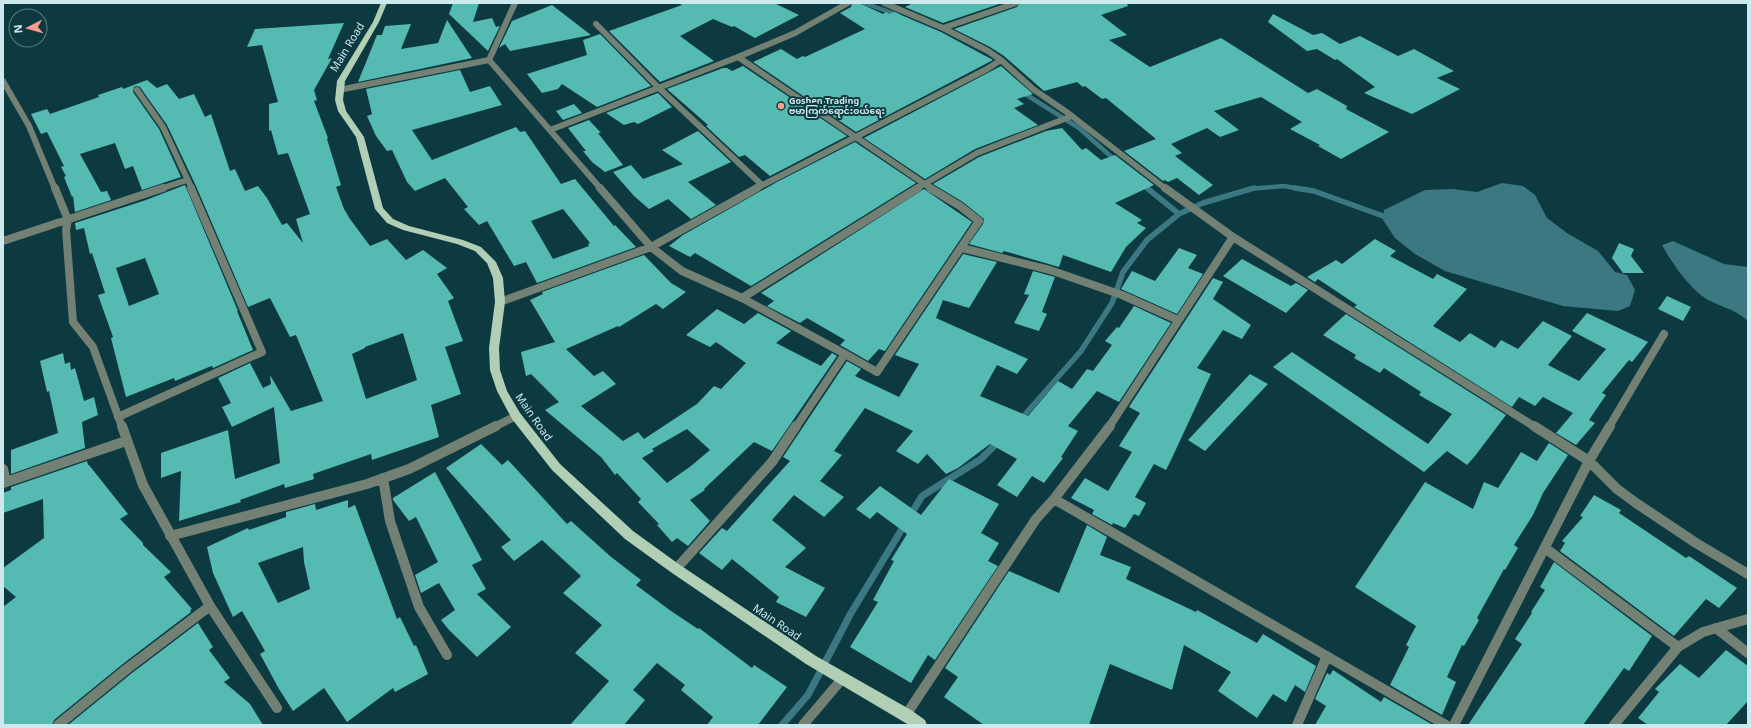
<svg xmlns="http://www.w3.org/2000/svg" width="1751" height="728" viewBox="0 0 1751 728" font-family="Georgia,'Noto Sans Myanmar',serif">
<rect width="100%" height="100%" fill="#0d3a40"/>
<path fill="#3b7881" d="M1502,183L1523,186L1535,195L1547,218L1567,233L1598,251L1615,272L1627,275L1635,290L1630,306L1618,311L1563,306L1445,271L1415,254L1395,238L1383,220L1384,210L1425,190L1452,189L1477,192Z
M1673,241L1724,264L1748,267V321C1733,307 1717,307 1702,296C1686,283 1672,263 1662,245Z"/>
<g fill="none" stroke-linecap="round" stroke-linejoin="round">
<path stroke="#3b7881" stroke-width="4.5" d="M864,3L898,15
M1022,92L1079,128L1116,161
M1141,183L1148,189
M1249,189L1284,186L1301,189"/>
<path stroke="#3b7881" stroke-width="5.5" d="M1147,188L1179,214
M1295,188L1314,191L1383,216
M1020,420L1081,351L1112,303L1123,272L1147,240L1179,214L1203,203L1254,188"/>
<path stroke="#3b7881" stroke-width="7" d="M782,725L808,695L851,613L922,496L981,459L1000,440"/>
</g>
<path fill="#54bab2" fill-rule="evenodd" d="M453,3H479L473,22L492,18L496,27L500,26L488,51L449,14Z
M678,3H774L799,15L755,38L734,26L732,27L713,19L680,36L714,61L660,82L609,31L682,5Z
M852,3H859L883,14L886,12L889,14L894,12L941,32L993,60L856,132L753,62L781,49L797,59L803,56L805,57L865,29L840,13L851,7Z
M913,3H1002L943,23L905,7Z
M1020,3H1127L1128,6L1101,15L1127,35L1109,40L1150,67L1221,38L1308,93L1317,89L1347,106L1346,109L1389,132L1341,159L1318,146L1320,145L1290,129L1302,122L1261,97L1214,111L1239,130L1220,137L1207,128L1171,144L1182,153L1175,156L1213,185L1199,195L1177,178L1168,182L1165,180L1163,181L1124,151L1156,139L1106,98L1102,99L1085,86L1083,87L1077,82L1044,91L1004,56L990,47L954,29L1017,7Z
M552,5L591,35L510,51L505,44L499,48L512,21Z
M1273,14L1313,35L1322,33L1340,44L1360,36L1398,56L1414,49L1454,71L1437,78L1460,89L1412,114L1364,93L1375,87L1337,59L1335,60L1317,49L1307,51L1268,22Z
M447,20L472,58L358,82L377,35H382L385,26L411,24L401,49L438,43Z
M344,23L328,59L332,58L314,90L317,100L314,101L328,138L327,139L341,185L336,187L344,209L350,219L370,246L387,239L406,260L423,250L447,268L437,274L454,298L448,301L463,341L445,347L461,394L431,405L439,437L372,460L371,454L313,474L314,479L285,488L284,484L240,500L241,502L179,521L181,471L161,478V453L228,430L235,479L280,463L274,407L232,427L222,407L231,403L218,378L250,363L263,388L271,384L270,375L291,411L323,401L296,335L290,337L270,298L248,307L196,186L167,125L140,87L137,86L134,87L133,92L159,129L181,177L142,190L133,166L125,169L115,143L80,154L101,192L107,191L111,200L75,212L73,196L72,197L64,177L66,176L61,167L64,166L47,132L41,134L31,114L47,109L50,114L99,97L98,95L122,87L123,89L147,80L157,88L167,84L179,99L194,94L205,117L211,114L230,171L235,169L245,191L258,186L267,198L282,225L287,223L303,243L296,219L310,214L288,153L278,155L271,130L269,131V104L278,102L262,45L247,47L255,29ZM403,333L417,380L366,399L352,354L365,348V347Z
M600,34L651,86L597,107L562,84L558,89L542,93L527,74L587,55L583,40Z
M743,66L847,136L770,176L745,155L739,157L706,126L708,125L667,89L723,68H727L732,71Z
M1001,66L1033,94L1017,99L1024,104L1014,108L1038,125L975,149L925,179L864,138Z
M460,70L470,92L490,86L502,105L412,130L432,160L516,127L520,132L525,131L561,184L575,179L614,226L615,225L636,247L537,283L526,262L514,266L487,221L479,225L464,209L468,207L445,178L415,191L407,182L392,150L387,151L376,136L367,116L372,114L366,89ZM563,209L590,243L588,244L589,246L553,259L531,221Z
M658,93L672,107L638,124L634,122L624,125L606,113Z
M574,104L582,113L563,120L556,111Z
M589,120L601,133H598L623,165L605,172L592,162L583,151H586L568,128Z
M1062,128L1082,150L1086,148L1101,160L1115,155L1154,185L1115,203L1142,220L1137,223L1146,228L1126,247L1111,272L1063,255L1059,267L1004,251L1002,253L969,244L983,224L984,219L963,202L933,184L979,157L1046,131Z
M698,131L731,162L688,182L716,205L691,219L668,199L649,209L634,196L613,172L631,165L643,179L683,164L662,150Z
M855,142L916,183L751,286L695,253L690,257L669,246L683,235L777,182Z
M185,185L238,311H237L253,350L213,368L212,366L209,367L175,381L174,378L126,397L111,338L113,337L98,295L105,293L92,253L90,254L84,228L76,230L75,223L146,200ZM145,258L159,294L129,306L116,268Z
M924,189L972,222L885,351L879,349L868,361L840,345L845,340L807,318L800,323L767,306L774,301L761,293Z
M1375,239L1396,251L1390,256L1433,279L1437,274L1467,289L1433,326L1460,342L1470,333L1495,348L1501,340L1518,349L1543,321L1572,336L1548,365L1579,381L1606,349L1572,331L1587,313L1648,342L1632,362L1629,360L1602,393L1606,395L1589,420L1595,423L1576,445L1556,433L1573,413L1543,397L1535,406L1519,397L1512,407L1354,307L1357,305L1318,279L1315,282L1307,277L1336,260L1342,264Z
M1619,243L1634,249L1631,256L1644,273H1623L1612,258Z
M1179,248L1197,255L1188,268L1203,274L1177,314L1121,289L1132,271L1155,281Z
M963,254L997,262L969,308L943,300L936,318L1028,359L1017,374L997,365L980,396L1028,416L1058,381L1072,389L1087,369L1093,371L1112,345L1105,341L1117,327L1119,328L1134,306L1171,323L1119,402L1097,391L1068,426L1078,431L1061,457L1063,458L1044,483L1032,476L1017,497L997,485L1017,459L990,444L958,468L946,474L927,454L918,464L896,451L913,431L865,408L834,451L842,455L820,481L844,497L824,517L794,495L772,520L806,548L785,567L825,588L806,617L776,602L779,597L732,559L722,570L699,553L722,528L727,531L790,461L783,457L847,361L861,369L855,376L899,397L919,364L895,355Z
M644,255L671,283L686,292L663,309L656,304L619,327L618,326L566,349L594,376L603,371L616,384L581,406L623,441L638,432L644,439L697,404L714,386L721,389L746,363L716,342L710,347L686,335L717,309L744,324L758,313L791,331L776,343L821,366L832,353L837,356L772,451L754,442L704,489L705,490L690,500L710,521L688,546L677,538L672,542L657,525L659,524L638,502L641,499L617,473L615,475L601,457L545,410L559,402L531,374L526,376L521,352L555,342L530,300L543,294L542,292ZM687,429L710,450L691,466L667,483L642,458L654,451L652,449Z
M1242,259L1291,286L1296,283L1308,290L1286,313L1223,276Z
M1033,271L1055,277L1042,312L1047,314L1039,331L1014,323L1029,295L1024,294Z
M1213,278L1223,282L1213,299L1251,325L1242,339L1223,330L1197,368L1211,374L1171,460L1166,470L1154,464L1135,497L1146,503L1139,516L1134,514L1125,528L1113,523L1112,525L1092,514L1094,510L1071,498L1085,478L1108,491L1132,452L1119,446L1140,413L1129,407Z
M1667,296L1691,307L1683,321L1658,309Z
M1346,314L1506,415L1475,456L1467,465L1447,451L1424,472L1273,367L1292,352L1428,444L1452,414L1419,395L1421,392L1384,368L1380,373L1354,358L1356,355L1323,335Z
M63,353L65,364L70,362L71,370L75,368L84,401L94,397L98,415L82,422L85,448L11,474V450L58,433L49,391L47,392L40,361Z
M1250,374L1268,384L1205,451L1188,440Z
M1549,443L1568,455L1543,493L1533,515L1514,545L1518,548L1505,570L1504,569L1477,618L1479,620L1464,646L1462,645L1447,677L1456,682L1442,715L1390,685L1409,647L1406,645L1416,626L1355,587L1425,482L1473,509L1484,482L1498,488L1521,452L1537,461Z
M481,444L502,465L508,460L567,524L571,521L610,556L641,580L636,585L671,611L698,629L699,628L752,668L754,665L787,687L758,725H707L713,717L681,690L685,685L657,663L633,690L645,700L624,725H570L609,681L575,653L602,625L563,593L581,576L542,540L514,561L501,547L511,540L446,468Z
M87,461L88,465H89L128,514L120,519L143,543V545L171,572L164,577L192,609L190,610L191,612L124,663L54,720L52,725H3V607L16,597L3,586V568L44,538L43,499L3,513V493L11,490V487Z
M435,472L482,560L472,565L486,589L477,594L511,627L477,657L449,630L441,620L455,610L439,583L421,593L415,575L438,562L416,517L409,521L393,500V498Z
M949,479L999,504L981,533L999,543L988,561L998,566L935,660L928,655L911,683L850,647L878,602L873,600L894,561L891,560L907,534L877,512L870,519L856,509L880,486L921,515Z
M1594,495L1621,510L1619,513L1686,558L1689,556L1737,588L1719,608L1706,599L1674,636L1560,551L1565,543L1562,541L1583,517L1580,516Z
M348,500V508L355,505L397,619L400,617L414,646L416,645L428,674L395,692L393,688L347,722L324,688L293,711L279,689L260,654L265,651L242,611L233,617L213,573L207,547L248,528L249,530L286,517V512L315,504L316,510ZM303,547L304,562L310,589L278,603L258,563Z
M1087,525L1107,537L1100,555L1131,567L1126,579L1196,612L1197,610L1257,643L1263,634L1316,666L1305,692L1295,685L1286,702L1273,694L1257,718L1218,691L1231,672L1184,645L1172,690L1110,664L1089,725H984L944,697L958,677L945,668L1009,571L1059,593Z
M1554,562L1652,636L1629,671L1624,668L1583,725H1468L1522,644L1515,639L1532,613L1531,612L1545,590L1540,587Z
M198,623L213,647L209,650L230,678L224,682L250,704L263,725H68L132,673Z
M1726,650L1748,666V701L1726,725H1648L1638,718L1659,692L1655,689L1680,664L1699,678Z
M1333,670L1381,702L1384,697L1433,725H1315L1326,706L1315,699L1327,673L1330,675Z"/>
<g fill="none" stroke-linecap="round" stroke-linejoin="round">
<path stroke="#728174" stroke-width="6" d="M515,3L489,60L601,189
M884,3L943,28L988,51L1001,60L1033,89L1068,113L1166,189
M596,24L659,88L762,185
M943,28L1016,3
M738,57L932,189
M3,81L29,126L55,189
M137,90L163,127L192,189
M339,90L489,60
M550,130L738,57L795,33L848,3
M160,189L187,180
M755,189L987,69L1001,60
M916,189L977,153L1072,116"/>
<path stroke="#728174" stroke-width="8" d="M55,188L68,220L66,230L73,322L93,347L122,427
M600,188L651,247L682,271L742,298L845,354
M1165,188L1233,237L1535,427
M3,241L163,188
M962,248L1050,270L1122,295L1178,320
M742,298L918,188
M500,302L651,247L757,188
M118,417L262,352L191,188
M494,427L516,416
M796,427L845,354L877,372L979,221L960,206L930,188
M1109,427L1233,237
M1609,427L1664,334"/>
<path stroke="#728174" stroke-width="10" d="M122,426L143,485L210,606L277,708
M1534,426L1589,461L1617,489L1636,503L1696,543L1748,574
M3,469L6,482
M383,478L390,521L419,607L447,655
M3,483L126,441
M1054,499L1446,725
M170,536L367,484L409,469L496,426
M1545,548L1678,647
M676,569L772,462L796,426
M1716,628L1748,653
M906,715L1036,519L1054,499L1110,426
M58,725L128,668L210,606
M803,725L842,679
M1297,725L1327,656
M1454,725L1589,461L1610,426
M1614,725L1678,647L1703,632L1748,619"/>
<path fill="#b0cfb4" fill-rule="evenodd" d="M381,3H387L379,22L345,81L343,100L346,111L364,137L383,208L393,219L409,226L463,240L481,247L496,262L503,278L505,302L499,348L500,370L507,391L520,413L560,464L633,531L680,565L816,656L911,710L925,720L927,725H909L806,664L672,573L625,539L552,470L512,419L497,391L490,370L489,348L495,302L493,278L487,263L475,251L457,244L403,230L387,223L375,209L356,137L338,111L335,100L337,81L373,22Z"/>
</g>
<circle fill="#f59c90" stroke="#0d3a40" stroke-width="1.5" cx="781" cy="106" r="4"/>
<g text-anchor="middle" stroke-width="4" stroke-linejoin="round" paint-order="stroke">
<g font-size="9" font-weight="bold" fill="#cde9ed" stroke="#0d3a40" text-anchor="start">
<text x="789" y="104">Goshen Trading<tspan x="789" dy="10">ဗမာကြက်ရောင်းဝယ်ရေး</tspan></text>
</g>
<g font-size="11" fill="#cde9ed" stroke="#0d3a40">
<text transform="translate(347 47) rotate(-59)" y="4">Main Road</text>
<text transform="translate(534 417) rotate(55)" y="4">Main Road</text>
<text transform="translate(777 622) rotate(34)" y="4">Main Road</text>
</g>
</g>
<rect width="1751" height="728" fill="none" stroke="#cde9ed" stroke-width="8"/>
<g transform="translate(28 28) rotate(264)"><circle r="19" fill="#0d3a40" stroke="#5a8085"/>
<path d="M0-3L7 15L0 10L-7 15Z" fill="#f59c90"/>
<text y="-6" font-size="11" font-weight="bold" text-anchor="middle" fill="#cde9ed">N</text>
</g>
</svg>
